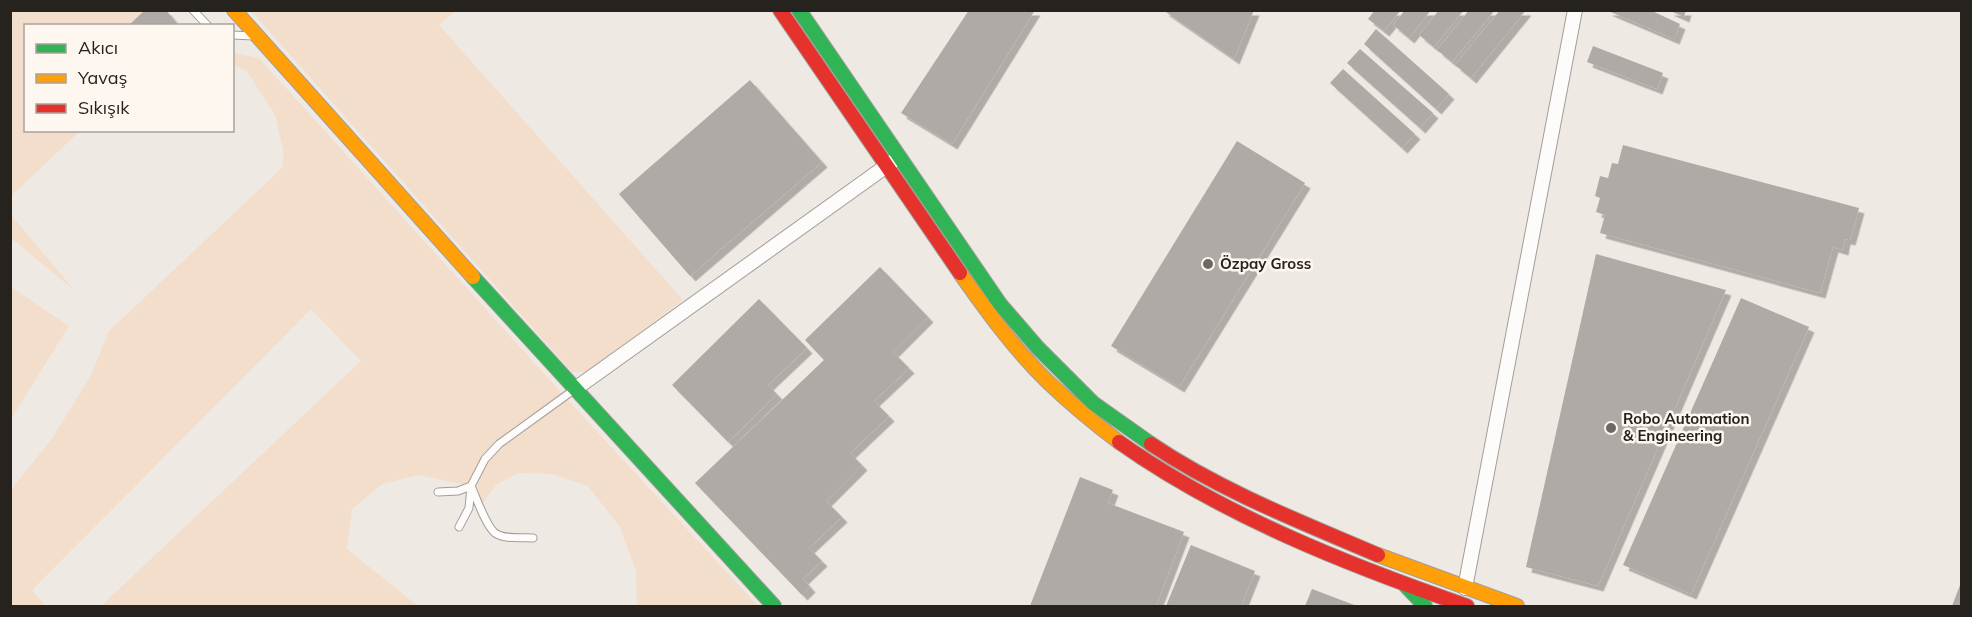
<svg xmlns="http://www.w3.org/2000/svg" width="1972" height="617" viewBox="0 0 1972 617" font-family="Mulish,sans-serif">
<defs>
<filter id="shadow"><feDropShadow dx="5.5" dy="5.5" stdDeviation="0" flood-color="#0004"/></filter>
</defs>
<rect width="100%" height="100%" fill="#efe9e3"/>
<path fill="#f2decb" d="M11,11H145L128,25L26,26V130L80,131L11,196Z
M251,11H455L439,25L683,300L586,372H572Z
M233,53L259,58L565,397L758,606H637L636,571L620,527L588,486L552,474L517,473L496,485L480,507L471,486L419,475L382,484L352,509L347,549L418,606H101L361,361L311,309L32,590L46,606H11L10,491L53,437L91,375L109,331L282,168L284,153L275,115L246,70L233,65Z
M10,215H11L75,291L11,238Z
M11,287L69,326L11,419Z"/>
<path fill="#afaaa5" filter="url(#shadow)" d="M145,10H166L179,26H128Z
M969,10H1035L952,144L901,113Z
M1163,10H1254L1234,59Z
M1375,10H1401L1384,31L1368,19Z
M1405,10H1431L1409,38L1393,25Z
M1439,10H1464L1434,47L1419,35Z
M1469,10H1495L1452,62L1437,50Z
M1500,10H1526L1471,78L1455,65Z
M1606,10H1650L1680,24L1674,39Z
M1668,10H1686L1684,17Z
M1376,29L1449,94L1436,109L1364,44Z
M1593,46L1663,73L1657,89L1587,62Z
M1360,49L1433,113L1420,128L1347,63Z
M1343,69L1415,134L1402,148L1330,83Z
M750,80L822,162L690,276L619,194Z
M1237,141L1305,183L1179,387L1111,346Z
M1623,145L1859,208L1850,240L1845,239L1843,250L1833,247L1820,293L1600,233L1605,215L1596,212L1600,198L1595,196L1600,176L1608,178L1612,163L1618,164Z
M1596,254L1726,290L1598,586L1526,567Z
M880,267L928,317L893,352L909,368L874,401L889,416L850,453L862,465L826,501L842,517L809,548L822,561L803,579L810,587L802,595L695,483L824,360L805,340Z
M1741,298L1809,327L1691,594L1623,565Z
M759,299L807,348L768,385L777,394L728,442L672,385Z
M1080,477L1113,490L1108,503L1184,532L1156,606H1030Z
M1191,545L1255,571L1241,606H1166Z
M1960,585H1962V606H1952Z
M1312,589L1357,606H1305Z"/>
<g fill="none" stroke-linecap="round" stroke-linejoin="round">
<g stroke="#a29d99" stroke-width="9">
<path id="lane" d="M193,10L208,26
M232,35L254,36
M438,492L458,491L471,486C476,497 486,526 495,533C505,540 522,537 533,538
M459,527L469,508L471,486L485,459L499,444L575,389"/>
</g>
<g stroke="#a29d99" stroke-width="16">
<path id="street" d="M575,389L892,162
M1465,588L1575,10"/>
</g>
<g stroke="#a29d99" stroke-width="16">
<path id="fast" d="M799,10L1000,304L1038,348L1093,403L1151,444
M473,277L774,606
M1406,586L1425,606"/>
</g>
<g stroke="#a29d99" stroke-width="16">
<path id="slow" d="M234,10L473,277
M960,273C987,311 1014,349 1048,382C1070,403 1094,423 1119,442
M1378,555L1517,606"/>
</g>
<g stroke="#a29d99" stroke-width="16">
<path id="jam" d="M780,10L960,273
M1119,442C1222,515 1348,565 1467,606
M1151,444C1221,491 1301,522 1378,555"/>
</g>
<use href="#lane" stroke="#fdfcfb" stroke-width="7"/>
<use href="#street" stroke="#fdfcfb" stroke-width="14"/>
<use href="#fast" stroke="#30b455" stroke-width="14"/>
<use href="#slow" stroke="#ff9f0a" stroke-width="14"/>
<use href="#jam" stroke="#e5322d" stroke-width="14"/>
</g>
<g fill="#6c6863" stroke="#fef7f0" stroke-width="2">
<circle cx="1208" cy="264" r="6"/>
<circle cx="1611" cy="428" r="6"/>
</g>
<g text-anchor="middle" stroke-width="5" stroke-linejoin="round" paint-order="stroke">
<g font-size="15" font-weight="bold" fill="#26221e" stroke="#fef7f0" text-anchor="start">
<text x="1220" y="269">Özpay Gross</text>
<text x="1623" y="424">Robo Automation<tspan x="1623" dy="17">&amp; Engineering</tspan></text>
</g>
</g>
<rect width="1972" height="617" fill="none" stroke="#26221e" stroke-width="24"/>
<rect x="24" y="24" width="210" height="108" fill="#fef7f0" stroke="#a8a29c" stroke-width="1.5"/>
<rect x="36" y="44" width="30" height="9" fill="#30b455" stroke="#a8a29c" stroke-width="1.5"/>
<text x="78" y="54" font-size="18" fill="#26221e">Akıcı</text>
<rect x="36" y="74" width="30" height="9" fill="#ff9f0a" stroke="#a8a29c" stroke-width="1.5"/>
<text x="78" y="84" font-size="18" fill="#26221e">Yavaş</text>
<rect x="36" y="104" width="30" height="9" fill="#e5322d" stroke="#a8a29c" stroke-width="1.5"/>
<text x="78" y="114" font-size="18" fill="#26221e">Sıkışık</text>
</svg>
